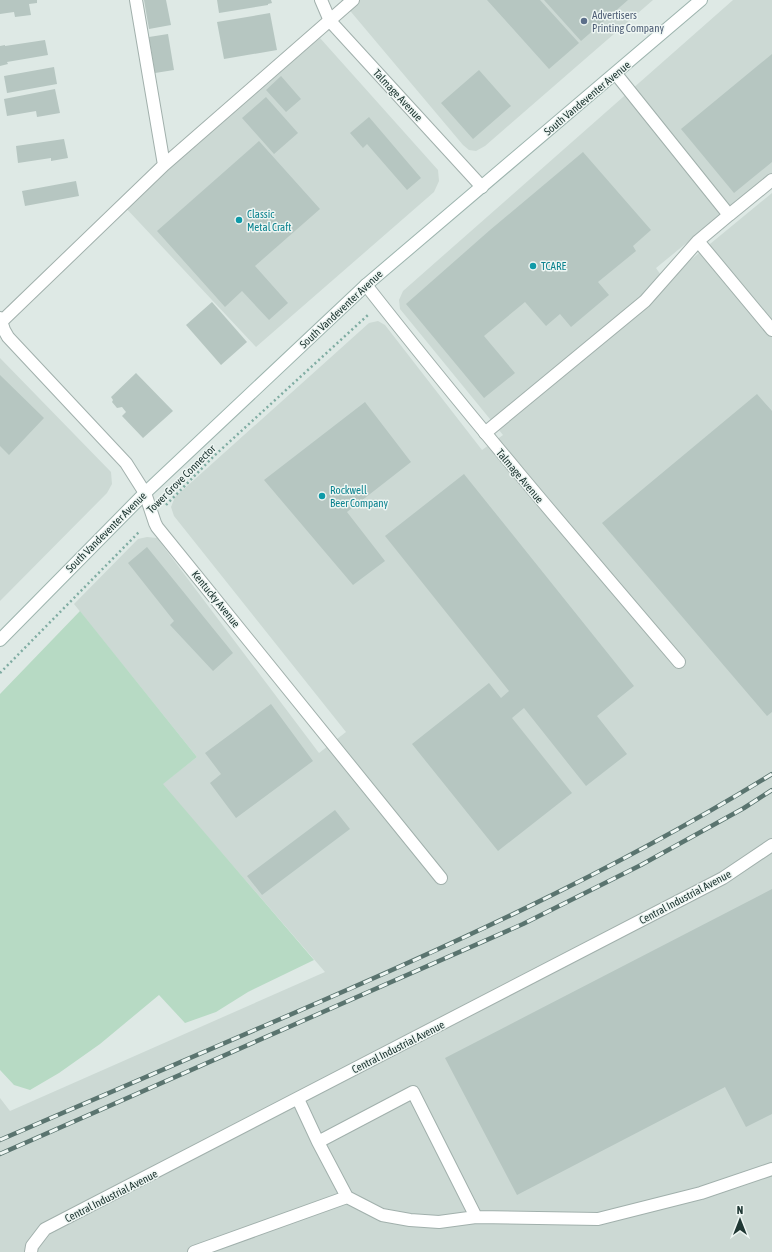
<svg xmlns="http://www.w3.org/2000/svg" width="772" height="1252" viewBox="0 0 772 1252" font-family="'Asap Condensed',sans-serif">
<rect width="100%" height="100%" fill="#dee9e5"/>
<path fill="#ccd9d4" d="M341,0H653L485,146L476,151L469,150L463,145Z
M733,0H772V173L656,268L665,281L772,193V1252H0V1098L10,1111L325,972L162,784L197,757L74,604L138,539L147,537L157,538L319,753L346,732L174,516L171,507L175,497L369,323L378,321L385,325L482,450L503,435L400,309L399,300L403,291Z
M320,38L438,170L439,181L434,192L256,347L124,206Z
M0,358L111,472L112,484L107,493L0,601Z"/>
<path fill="#b7dac4" d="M80,611L197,757L163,784L314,960L248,992L216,1012L185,1023L159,995L100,1044L59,1073L30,1090L14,1085L0,1070V694Z"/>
<path fill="#b6c6c1" d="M0,0H37V3L29,4L31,15L15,17L14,12L0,14Z
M144,0H166L171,25L149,29Z
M217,0H271L272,3L268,4V5L219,13Z
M487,0H540L579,43L549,69Z
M544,0H628L581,41Z
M270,13L277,50L224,59L217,22Z
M168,34L174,70L155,73L149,37Z
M45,40L48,55L7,62L8,64L0,66V46L5,45V46Z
M772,54V162L734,193L681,129Z
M54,67L57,84L7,93L4,76Z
M479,70L511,106L473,139L441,103Z
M281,76L301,99L286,112L266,90Z
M55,89L60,113L37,117L36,111L7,116L4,99Z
M266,97L298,133L274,154L242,118Z
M369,117L421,178L407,190L367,144L363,148L350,133Z
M64,139L68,158L51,161V158L18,163L16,146Z
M259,141L320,209L255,266L288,303L269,320L242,291L225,307L157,231Z
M583,152L651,230L633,246L636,251L598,282L609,295L571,327L560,314L546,326L525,302L484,336L515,373L484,398L406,304L490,230Z
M76,181L79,196L25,206L22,191Z
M212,302L247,342L221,365L186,325Z
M136,373L173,411L143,438L122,416L126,412L122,407L117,408L112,402L113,400L111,397Z
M0,375L44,418L9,455L0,446Z
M757,394L772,411V712L767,716L602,523Z
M365,402L411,462L347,512L385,561L353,585L264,480Z
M464,474L634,686L597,716L627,754L586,786L524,708L512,718L572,793L498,851L412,744L489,683L501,698L509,691L385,536Z
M147,547L233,653L213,671L170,625L174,621L128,563Z
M271,704L313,761L236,818L210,783L221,774L205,753Z
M335,810L350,829L262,895L247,876Z
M772,889V1114L746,1127L725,1087L517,1195L445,1058Z"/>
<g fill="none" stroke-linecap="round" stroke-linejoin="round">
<g stroke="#a1b0ac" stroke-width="14">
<path id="service" d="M136,0L164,165
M616,74L729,215L772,180
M698,241L772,330
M0,323L164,165L353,0
M485,433L645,301L698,241L729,215
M298,1099L318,1142L413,1092L476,1217L598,1219L701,1193L772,1169
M347,1197L382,1215L410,1220L439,1222L476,1217
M194,1252L347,1197L318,1142"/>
</g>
<g stroke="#a1b0ac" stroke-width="14">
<path id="minor" d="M321,0L330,21L482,187
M366,285C467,414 573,538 679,662
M0,318L4,330L8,337L126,463L145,493L155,523L157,527L441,878
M31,1252L32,1246L45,1229L723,878L772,845"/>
</g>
<g stroke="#9db4ae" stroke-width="14">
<path id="secondary" d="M0,640L145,493L366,285L701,0"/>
</g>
<path stroke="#7faca2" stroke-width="2.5" stroke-dasharray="2 3" stroke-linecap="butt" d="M166,505L214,456L368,315
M0,673L140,531"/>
<use href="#service" stroke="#fff" stroke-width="12"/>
<use href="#minor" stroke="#fff" stroke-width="12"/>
<use href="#secondary" stroke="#fff" stroke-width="12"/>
<g stroke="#5a746f" stroke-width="4.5">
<path id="rail" d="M0,1140C88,1102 176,1064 264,1026C439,951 610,874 772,774
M0,1154L523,924L641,865L744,808L772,790"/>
</g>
<use href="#rail" stroke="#eef6f3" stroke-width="3" stroke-dasharray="9" stroke-linecap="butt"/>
</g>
<circle fill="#5c6f8a" stroke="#eef6f3" stroke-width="1.5" cx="584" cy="21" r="4"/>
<g fill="#0f9aa8" stroke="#eef6f3" stroke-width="1.5">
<circle cx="239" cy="220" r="4"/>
<circle cx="533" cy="266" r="4"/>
<circle cx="322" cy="496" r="4"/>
</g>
<g text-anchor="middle" stroke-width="3" stroke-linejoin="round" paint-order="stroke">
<g font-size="11" fill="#4e5e75" stroke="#eef6f3" text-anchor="start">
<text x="592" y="19">Advertisers<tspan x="592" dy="13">Printing Company</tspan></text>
</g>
<g font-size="11" fill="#203834" stroke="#eef6f3">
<text transform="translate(398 95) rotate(47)" y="4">Talmage Avenue</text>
<text transform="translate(587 98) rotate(-40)" y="4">South Vandeventer Avenue</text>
<text transform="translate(341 309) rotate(-43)" y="4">South Vandeventer Avenue</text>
<text transform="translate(520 476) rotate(50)" y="4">Talmage Avenue</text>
<text transform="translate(181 479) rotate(-45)" y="4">Tower Grove Connector</text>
<text transform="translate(106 532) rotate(-45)" y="4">South Vandeventer Avenue</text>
<text transform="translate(216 599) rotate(51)" y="4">Kentucky Avenue</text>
<text transform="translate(685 897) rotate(-28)" y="4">Central Industrial Avenue</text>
<text transform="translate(398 1047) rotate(-27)" y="4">Central Industrial Avenue</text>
<text transform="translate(111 1196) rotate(-27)" y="4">Central Industrial Avenue</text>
</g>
<g font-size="11" fill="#0d838f" stroke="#eef6f3" text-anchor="start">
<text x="247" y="218">Classic<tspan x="247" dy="13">Metal Craft</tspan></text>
<text x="541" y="270">TCARE</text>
<text x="330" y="494">Rockwell<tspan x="330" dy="13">Beer Company</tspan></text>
</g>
</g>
<g transform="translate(740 1220)" stroke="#eef6f3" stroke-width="3" paint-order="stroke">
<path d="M0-3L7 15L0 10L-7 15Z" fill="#203834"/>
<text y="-6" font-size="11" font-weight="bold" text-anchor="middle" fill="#203834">N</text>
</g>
</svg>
